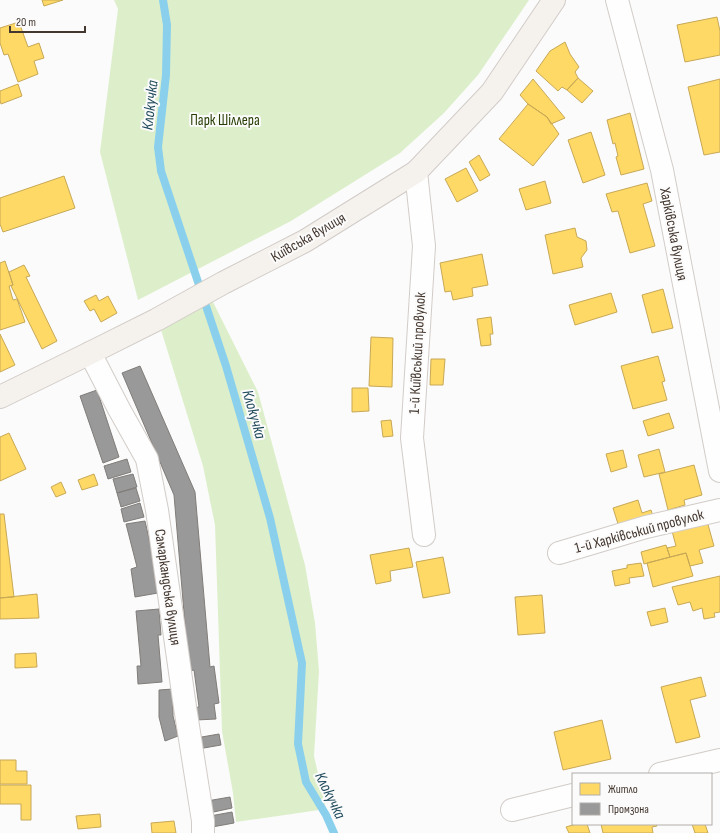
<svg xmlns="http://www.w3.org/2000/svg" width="720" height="833" viewBox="0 0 720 833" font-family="'Sofia Sans Condensed',sans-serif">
<rect width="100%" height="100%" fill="#fbfbfb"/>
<path fill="#ddefca" d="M114,0H529L478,75L444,113L400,153L291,221L138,300L100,152L118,9Z
M213,302L258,392L305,565L315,623L319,671L314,756L326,809L236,822L233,793L222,731L215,525L203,466L158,320Z"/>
<path fill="#ffd966" stroke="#c7a856" d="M42,0H63L44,6Z
M717,17L720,31V55L685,62L677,25Z
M19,22L28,47L39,43L44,58L34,61L38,74L18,82L8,54L4,55L0,43V28Z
M565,42L570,54L579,67L575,72L578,78L567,90L562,87L558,91L536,71L550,51Z
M578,78L593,91L582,103L567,90Z
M533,79L565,118L551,124L547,117L528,104L520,95Z
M720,79V152L704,155L688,87Z
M18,84L22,96L1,104L0,100V91Z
M528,104L547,117L559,134L533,166L499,139Z
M630,113L644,169L621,175L616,157L618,156L615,143L613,144L607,120Z
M591,132L605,175L583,183L568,140Z
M479,155L490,175L480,181L469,162Z
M466,168L478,191L457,202L445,179Z
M64,176L75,208L3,232L0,224V198Z
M545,181L551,203L526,210L519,189Z
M647,183L652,201L643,204L655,246L630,253L618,211L612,212L606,194Z
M575,228L577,237L586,241L587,250L581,258L583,267L553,274L545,235Z
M482,254L488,285L472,288L473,296L453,300L451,291L445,292L440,263Z
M5,261L13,285L9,286L13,300L17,299L25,322L0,330V263Z
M24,265L30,276L26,277L57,341L42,349L11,286L13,285L9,272Z
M663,289L673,328L652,333L642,295Z
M611,293L617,312L575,325L569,305Z
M96,295L99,301L108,296L117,313L101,322L94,309L90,311L84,301Z
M491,317L493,334H490L491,345L481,346L477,319Z
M0,334L15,365L0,372Z
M371,337L393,338L392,387L369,386Z
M658,356L665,381L662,382L667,400L633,409L621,366Z
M431,359H445L443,385H430Z
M352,388H368L369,411L352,412Z
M669,413L674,428L648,436L643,421Z
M391,420L393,436L383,437L381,421Z
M9,433L26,469L0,481V437Z
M659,449L665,472L644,477L638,455Z
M623,450L627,467L611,472L606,454Z
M694,465L702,495L684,500L685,505L668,510L659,474Z
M94,474L98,485L82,490L78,480Z
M61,482L66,493L56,497L51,487Z
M638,500L642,513L651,510L653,516L619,527L613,508Z
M0,514H4L14,597L0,598Z
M707,521L714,546L699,550L703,563L690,566L686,553L670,557L667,548L676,546L672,531Z
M666,545L670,557L644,564L641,552Z
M409,548L413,567L390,571L391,581L376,584L370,555Z
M686,553L693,576L653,587L647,563Z
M443,557L450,593L423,598L416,562Z
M641,563L644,576L629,578L630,583L615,586L612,571L627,568V565Z
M720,576V612L714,613L715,617L704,619L702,608L693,611L690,602L678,605L672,587Z
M37,594L39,618L0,619V598Z
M542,595L545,633L518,635L515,597Z
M665,608L668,622L651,626L647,612Z
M36,653L37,667L15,668V654Z
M701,677L706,696L690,700L700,737L676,743L661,687Z
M602,720L611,759L563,770L554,732Z
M0,760H16V771H27V784H0Z
M0,785H31V820H21V804H0Z
M100,814L101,827L78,829L76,816Z
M174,821L176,833H152L151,823Z
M576,824H587L590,833H569L566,827Z
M601,824H656L657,826L652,827L653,833H603Z
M692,824H705L708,833H695Z"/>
<path fill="#999" stroke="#807c79" d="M140,366L195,492L210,667L214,666L219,703L214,704L216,719L196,720L194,708L199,707L194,670L189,671L174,495L122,373Z
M97,390L119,457L103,463L80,396Z
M127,459L131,472L108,479L104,466Z
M133,474L137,487L117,493L113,479Z
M136,488L140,501L121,507L117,493Z
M140,503L144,517L124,522L121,509Z
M145,521L154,561L158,593L135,597L131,569L137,567L126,524Z
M159,609L161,635H158L162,682L138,684L137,666H141L136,611Z
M173,689V716L178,736L165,741L159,717V690Z
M219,734L221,745L198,749L196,738Z
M230,797L232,808L209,813L207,801Z
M232,812L234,823L212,827L210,816Z"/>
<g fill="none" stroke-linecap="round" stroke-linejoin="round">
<path stroke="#8ad0ed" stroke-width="8" d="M163,0L167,25L166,75L158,147L161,171L226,366L270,518L302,663L298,744L306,782L326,815L334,833"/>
<g stroke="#d2ccc8" stroke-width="24">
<path id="street" d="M617,0L662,170L720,471
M416,172L424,246L412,438L424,535
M90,353L119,409L147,459L157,510L185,707L203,821V833
M559,553L646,527L720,510
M660,774L720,760
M512,810L573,795"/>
</g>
<g stroke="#d2ccc8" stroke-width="24">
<path id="secondary" d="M0,397L90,353L156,320L223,283L305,241L416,172L492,92L554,0"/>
</g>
<use href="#street" stroke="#fefefe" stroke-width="22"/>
<use href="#secondary" stroke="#f5f2ee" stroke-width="22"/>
</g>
<g text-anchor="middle" stroke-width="4" stroke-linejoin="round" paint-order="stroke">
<g font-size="15" fill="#283e04" stroke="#fbfbfb">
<text x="225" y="125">Парк Шіллера</text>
</g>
<g font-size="15" fill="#44372f" stroke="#fbfbfb">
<text transform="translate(674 234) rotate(79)" y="5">Харківська вулиця</text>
<text transform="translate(308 237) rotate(-30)" y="5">Київська вулиця</text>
<text transform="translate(417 353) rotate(-87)" y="5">1-й Київський провулок</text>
<text transform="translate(639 531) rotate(-15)" y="5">1-й Харківський провулок</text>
<text transform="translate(168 587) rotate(82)" y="5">Самаркандська вулиця</text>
</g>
<g font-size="16" font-style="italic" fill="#1f4a5c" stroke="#fbfbfb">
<text transform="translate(149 105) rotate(-84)" y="6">Клокучка</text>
<text transform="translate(255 414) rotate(74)" y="6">Клокучка</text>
<text transform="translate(331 795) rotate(64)" y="6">Клокучка</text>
</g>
</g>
<rect x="572" y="773" width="140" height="52" fill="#fbfbfb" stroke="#b2ada9"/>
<rect x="580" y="783" width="20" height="12" fill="#ffd966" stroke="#b2ada9"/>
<text x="608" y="793" font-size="12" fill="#44372f">Житло</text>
<rect x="580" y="803" width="20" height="12" fill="#999999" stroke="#b2ada9"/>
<text x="608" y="813" font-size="12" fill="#44372f">Промзона</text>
<path d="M10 26v6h75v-6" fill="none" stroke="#44372f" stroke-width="2"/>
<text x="16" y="26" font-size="12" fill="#44372f" stroke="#fbfbfb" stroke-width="3" paint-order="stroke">20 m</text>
</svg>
